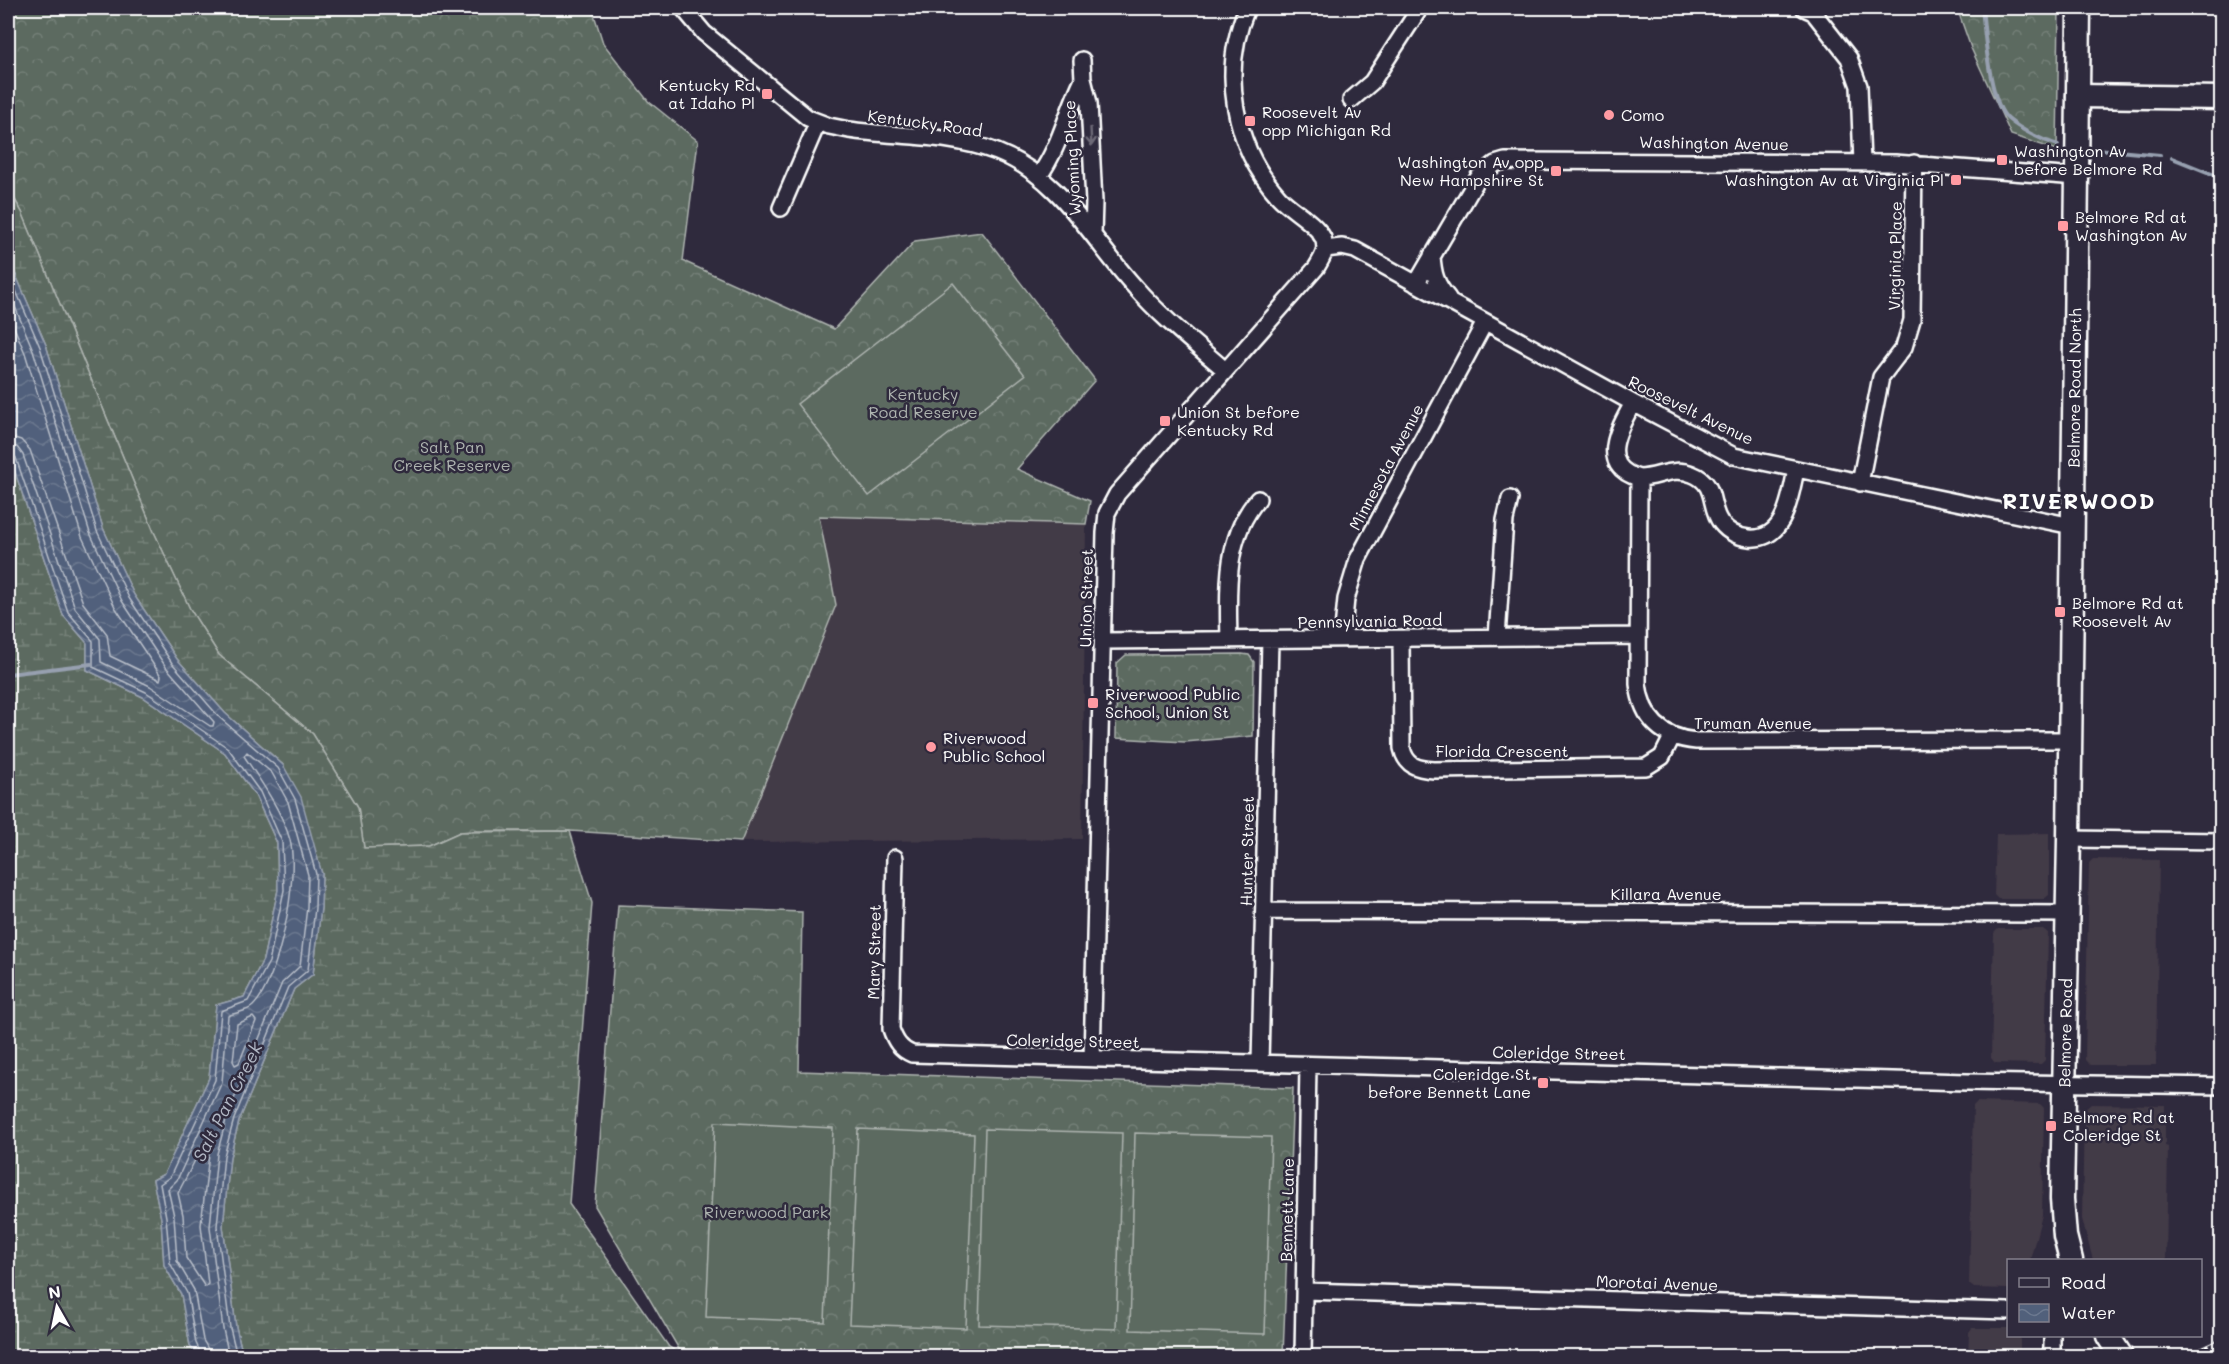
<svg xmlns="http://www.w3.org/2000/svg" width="2229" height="1364" viewBox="0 0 2229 1364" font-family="Mali,sans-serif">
<defs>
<pattern id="forest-crowns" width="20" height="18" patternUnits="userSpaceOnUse" patternTransform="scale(1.5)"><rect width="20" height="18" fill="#5c6a60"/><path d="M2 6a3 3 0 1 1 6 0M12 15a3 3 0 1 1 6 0" fill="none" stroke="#748078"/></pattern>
<pattern id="wetland-marsh" width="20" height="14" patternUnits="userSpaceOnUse" patternTransform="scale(1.5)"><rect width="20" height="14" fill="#5c6a60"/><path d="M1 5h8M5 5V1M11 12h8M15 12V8" fill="none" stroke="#748078"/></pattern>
<pattern id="water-waves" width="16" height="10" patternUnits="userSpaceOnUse" patternTransform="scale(1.5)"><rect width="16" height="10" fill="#51607b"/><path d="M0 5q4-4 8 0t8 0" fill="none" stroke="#6b788f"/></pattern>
</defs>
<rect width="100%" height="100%" fill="#2f2a3d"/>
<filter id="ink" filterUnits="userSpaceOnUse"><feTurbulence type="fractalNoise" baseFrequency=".0167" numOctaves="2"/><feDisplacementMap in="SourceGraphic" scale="12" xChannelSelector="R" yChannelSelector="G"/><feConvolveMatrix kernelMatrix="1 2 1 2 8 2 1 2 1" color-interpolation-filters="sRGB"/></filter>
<g filter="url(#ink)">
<path fill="#433a47" d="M819,516L1086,524L1082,839L741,842L836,605Z
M2049,833V895L2044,899H1998L1994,895L1996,834Z
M2093,859L2159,860L2156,1065H2090L2085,1060L2089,863Z
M1998,929H2043L2048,933L2045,1060L2041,1064L1995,1063L1991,1058L1994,933Z
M1977,1102L2040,1104L2044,1108L2042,1215L2030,1260H2008V1289L1974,1288L1969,1284L1973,1106Z
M2091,1104L2165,1105V1146L2168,1147L2166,1260H2093L2082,1219L2084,1110Z
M1972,1328H2008V1336H2020V1356H1968L1969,1332Z"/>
<path fill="url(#forest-crowns)" stroke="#aeb4b0" stroke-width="1.5" d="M8,8H592L603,43L648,101L698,141L683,261L834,329L915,241L982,232L1095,380L1017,469L1090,501L1086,524L819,516L836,605L741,842L570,831H472L460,832L429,846L364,848L358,807L313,734L219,655L190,609L154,532L22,212L8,188Z
M1957,8H2059L2057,150L2011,135L1971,48Z
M1242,654L1249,655L1254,662L1253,736L1185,742L1116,738L1117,663L1126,655Z
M618,905L802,912L799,1071L1293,1088L1283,1356H683L595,1206Z"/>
<path fill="url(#wetland-marsh)" stroke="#aeb4b0" stroke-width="1.5" d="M8,188L22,212L154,532L190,609L219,655L313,734L358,807L364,848L429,846L460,832L570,831L592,903L569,1204L669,1347L684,1356H243L236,1327L223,1226L230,1157L239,1121L294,989L313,974L321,908L322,873L283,765L225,713L177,659L134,595L103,528L46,345L8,257Z
M8,451L63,615L87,643V670L143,697L225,753L255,795L277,843L278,890L263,960L244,997L216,1005L209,1078L164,1174L153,1180L161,1218L164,1265L181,1294L190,1346L197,1356H8Z"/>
<path fill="#5c6a60" stroke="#aeb4b0" stroke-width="1.5" d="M953,283L1025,375L869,496L797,404Z
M715,1122L833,1128L825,1322L706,1317Z
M858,1129L974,1134L966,1328L849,1324Z
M985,1129L1122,1133L1116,1329L979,1325Z
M1135,1133L1271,1137L1265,1334L1130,1330Z"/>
<path fill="url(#water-waves)" stroke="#97a0b0" stroke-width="1.5" d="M8,257L46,345L103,528L134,595L177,659L225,713L283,765L301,797L322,874L321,908L313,974L294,989L239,1121L230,1157L223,1226L236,1327L243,1356H197L190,1346L181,1294L164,1265L161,1218L153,1180L164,1174L209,1078L216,1005L244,997L263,960L278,890L277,843L255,795L225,753L143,697L87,670V643L63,615L8,451Z"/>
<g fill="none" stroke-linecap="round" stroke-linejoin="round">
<path stroke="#b9bfca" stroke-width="1.5" d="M8,272L40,347L97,531L129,598L172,663L220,718L278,768L295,799L316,874L315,908L308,970L288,987L234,1119L224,1156L217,1226L230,1328L237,1356
M8,290L33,350L90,533L122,601L166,667L214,722L213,726H210L150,686L101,662L100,639L75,608L23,455L17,447L8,446
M8,313L25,353L82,537L115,607L161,676L160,680L110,656L107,634L83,603L30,450L21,440L8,436
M8,453L13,454L16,458L68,612L93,641V667L146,692L228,748L260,792L282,842L284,890L269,962L248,1001L221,1011L215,1080L170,1177L160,1184L166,1217L170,1263L187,1293L196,1343L202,1356
M253,1017L256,1021L239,1063L235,1065L233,1061L237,1024Z
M207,1141L210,1145L201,1225L208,1284L205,1287L186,1258L183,1215L178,1193L204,1143Z
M209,1356L208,1349L203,1340L194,1290L177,1261L174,1216L168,1189L177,1180L222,1082L228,1016C236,1012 247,1012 253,1006C280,980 299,875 290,840C282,811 260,780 244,756L247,752L272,773L288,802L308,875L307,907L300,966L282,983L227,1116L217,1154L210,1227L223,1329L229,1356"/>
<path stroke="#97a0b0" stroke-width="4" d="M1982,8C1985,33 1989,103 2008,119C2021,130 2041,140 2058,145
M2097,149L2160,155
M2172,158L2222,178
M8,674L91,664"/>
<g stroke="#fff" stroke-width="20">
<path id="street" d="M683,8L704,33L808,118L829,126L849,130C897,137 951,134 997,152C1061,177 1091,239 1135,287C1161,317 1195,344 1225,370
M1804,8L1813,12L1849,58L1859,86L1862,163
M1082,60L1083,79L1089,103L1094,202L1093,235
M1351,100L1372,82L1420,8
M1039,176C1060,147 1067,111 1083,79
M781,208L818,122
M1325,249L1342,247L1355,250L1633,403L1734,456L2072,526
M1432,255C1433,274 1436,284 1448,298
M1416,284L1478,178L1495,164L1505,161L1895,163L2077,177
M1633,403C1619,428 1597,466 1639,478
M1796,470C1790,496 1786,541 1749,538C1739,537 1728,532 1721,523C1708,506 1718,484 1692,474C1673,466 1658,478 1639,478L1638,684C1642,719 1662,738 1696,741L2070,740
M1860,483L1881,377L1904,347L1912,320L1914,163
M1497,637L1505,520L1510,499
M1342,639L1346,599L1358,559L1485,322
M1401,639L1402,748C1406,766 1417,769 1434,770L1646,767L1662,757L1672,737
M1229,640C1228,592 1224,538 1258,499
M1103,641L1638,636
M2069,839L2222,841
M895,858L891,1029C895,1041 900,1049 912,1054L1967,1082L2222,1086
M1264,911L2068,914
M1092,1059L1105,533L1107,513L1117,494L1316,268C1322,258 1328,250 1323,238C1314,221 1292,211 1279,197C1233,146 1220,71 1247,8
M1260,1063L1270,640
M1304,1291L2008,1311
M2052,1336V1356
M1303,1356L1308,1065"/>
</g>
<g stroke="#fff" stroke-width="27">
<g id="secondary">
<path d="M2078,96L2222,98"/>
<path id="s1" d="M2071,1260L2065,1236L2062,1199L2069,839L2079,8"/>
<path d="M2108,1336L2121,1356"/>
</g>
</g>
<use href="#street" stroke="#2f2a3d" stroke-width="15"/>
<use href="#secondary" stroke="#2f2a3d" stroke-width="22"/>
<g stroke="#fff" stroke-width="6">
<path id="rail" d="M2190,1356L2222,1341"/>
</g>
<use href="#rail" stroke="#2f2a3d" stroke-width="4" stroke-dasharray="11" stroke-linecap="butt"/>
</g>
<defs><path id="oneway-shaft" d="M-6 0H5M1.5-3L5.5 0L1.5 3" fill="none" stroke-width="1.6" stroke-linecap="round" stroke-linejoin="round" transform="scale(1.5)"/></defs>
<use stroke="#6d6a77" href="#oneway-shaft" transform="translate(1091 137) rotate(87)"/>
</g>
<g fill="#ff9aa2" stroke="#2f2a3d" stroke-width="2">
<rect x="761" y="88" width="12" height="12" rx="3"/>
<circle cx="1609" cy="115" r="6"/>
<rect x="1244" y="115" width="12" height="12" rx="3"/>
<rect x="1996" y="154" width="12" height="12" rx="3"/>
<rect x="1550" y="165" width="12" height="12" rx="3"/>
<rect x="1950" y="174" width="12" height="12" rx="3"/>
<rect x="2057" y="220" width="12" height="12" rx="3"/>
<rect x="1159" y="415" width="12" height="12" rx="3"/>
<rect x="2054" y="606" width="12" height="12" rx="3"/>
<rect x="1087" y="697" width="12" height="12" rx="3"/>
<circle cx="931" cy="747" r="6"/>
<rect x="1537" y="1077" width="12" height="12" rx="3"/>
<rect x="2045" y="1120" width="12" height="12" rx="3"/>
</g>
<g text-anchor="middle" stroke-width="5" stroke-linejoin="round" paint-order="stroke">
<g font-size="16" fill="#fff" stroke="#2f2a3d" text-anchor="start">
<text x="755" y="91" text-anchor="end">Kentucky Rd<tspan x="755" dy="18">at Idaho Pl</tspan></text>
<text x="1262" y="118">Roosevelt Av<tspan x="1262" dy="18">opp Michigan Rd</tspan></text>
<text x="1621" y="121">Como</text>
<text x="2014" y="157">Washington Av<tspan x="2014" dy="18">before Belmore Rd</tspan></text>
<text x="1544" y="168" text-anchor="end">Washington Av opp<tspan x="1544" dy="18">New Hampshire St</tspan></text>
<text x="1944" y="186" text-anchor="end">Washington Av at Virginia Pl</text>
<text x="2075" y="223">Belmore Rd at<tspan x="2075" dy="18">Washington Av</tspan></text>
<text x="1177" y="418">Union St before<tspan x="1177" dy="18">Kentucky Rd</tspan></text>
<text x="2072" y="609">Belmore Rd at<tspan x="2072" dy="18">Roosevelt Av</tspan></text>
<text x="1105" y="700">Riverwood Public<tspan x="1105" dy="18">School, Union St</tspan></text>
<text x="943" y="744">Riverwood<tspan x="943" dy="18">Public School</tspan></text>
<text x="1531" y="1080" text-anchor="end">Coleridge St<tspan x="1531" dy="18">before Bennett Lane</tspan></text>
<text x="2063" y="1123">Belmore Rd at<tspan x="2063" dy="18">Coleridge St</tspan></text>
</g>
<g font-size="16" fill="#fff" stroke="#2f2a3d">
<text transform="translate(925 123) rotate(8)" y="6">Kentucky Road</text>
<text transform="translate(1714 143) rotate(1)" y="6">Washington Avenue</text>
<text transform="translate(1072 158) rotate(-93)" y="6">Wyoming Place</text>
<text transform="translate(1895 256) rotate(-89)" y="6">Virginia Place</text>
<text dy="6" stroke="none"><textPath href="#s1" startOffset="873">Belmore Road North</textPath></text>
<text transform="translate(1691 410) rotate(26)" y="6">Roosevelt Avenue</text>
<text transform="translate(1386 467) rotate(-62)" y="6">Minnesota Avenue</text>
<text transform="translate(1086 598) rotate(-89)" y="6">Union Street</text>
<text transform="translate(1370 621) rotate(-1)" y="6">Pennsylvania Road</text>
<text x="1753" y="729">Truman Avenue</text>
<text x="1502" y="757">Florida Crescent</text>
<text transform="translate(1247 851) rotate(-89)" y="6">Hunter Street</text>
<text x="1666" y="900">Killara Avenue</text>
<text transform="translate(874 952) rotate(-89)" y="6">Mary Street</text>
<text dy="6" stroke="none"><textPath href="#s1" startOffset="228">Belmore Road</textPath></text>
<text transform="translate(1073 1041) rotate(1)" y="6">Coleridge Street</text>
<text transform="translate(1559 1053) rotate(1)" y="6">Coleridge Street</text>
<text transform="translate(1287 1210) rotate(-89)" y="6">Bennett Lane</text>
<text transform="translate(1657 1283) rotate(2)" y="6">Morotai Avenue</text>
</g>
<g font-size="16" fill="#aeb4b0" stroke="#2f2a3d">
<text x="923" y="400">Kentucky<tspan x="923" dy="18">Road Reserve</tspan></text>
<text x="452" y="453">Salt Pan<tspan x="452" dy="18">Creek Reserve</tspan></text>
<text x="766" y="1218">Riverwood Park</text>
</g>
<g font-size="18" font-style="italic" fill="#b1b7c4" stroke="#2f2a3d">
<text transform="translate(228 1102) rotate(-63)" y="6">Salt Pan Creek</text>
</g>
<g font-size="22" font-weight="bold" letter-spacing="1.5" fill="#fff" stroke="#2f2a3d">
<text x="2079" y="509">RIVERWOOD</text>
</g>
</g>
<rect width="2229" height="1364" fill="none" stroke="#2f2a3d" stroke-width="30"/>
<rect x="15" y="15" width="2199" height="1334" fill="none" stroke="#fff" stroke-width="2" filter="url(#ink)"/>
<rect x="2007" y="1259" width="195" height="78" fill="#2f2a3d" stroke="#827f8b" stroke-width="1.5"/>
<rect x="2019" y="1278" width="30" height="9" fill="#2f2a3d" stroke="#827f8b" stroke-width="1.5"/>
<text x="2061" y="1289" font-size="18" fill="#ffffff">Road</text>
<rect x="2019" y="1304" width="30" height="18" fill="url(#water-waves)" stroke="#827f8b" stroke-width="1.5"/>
<text x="2061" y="1319" font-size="18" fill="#ffffff">Water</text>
<g transform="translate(57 1307) rotate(351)" stroke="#2f2a3d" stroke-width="4.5" paint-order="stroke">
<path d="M0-4.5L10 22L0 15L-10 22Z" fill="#ffffff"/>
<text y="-9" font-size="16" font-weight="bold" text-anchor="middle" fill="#ffffff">N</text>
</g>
</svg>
